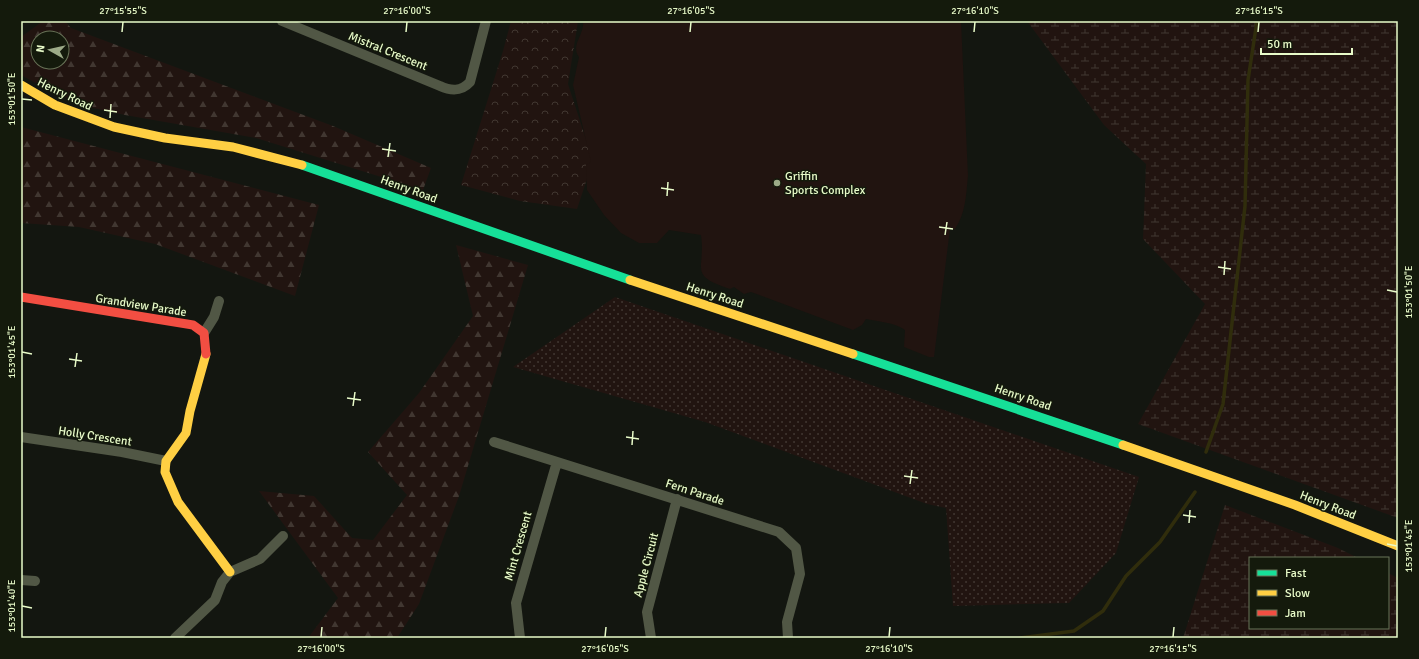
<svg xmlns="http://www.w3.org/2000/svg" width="1419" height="659" viewBox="0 0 1419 659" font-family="Signika,sans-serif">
<defs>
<pattern id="grass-dots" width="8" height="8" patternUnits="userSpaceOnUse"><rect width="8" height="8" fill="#211410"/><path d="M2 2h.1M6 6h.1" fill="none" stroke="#413731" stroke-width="1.8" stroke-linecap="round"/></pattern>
<pattern id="forest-firs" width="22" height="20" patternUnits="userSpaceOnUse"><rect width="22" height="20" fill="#211410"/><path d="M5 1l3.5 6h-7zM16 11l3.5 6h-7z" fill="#413731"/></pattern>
<pattern id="wetland-marsh" width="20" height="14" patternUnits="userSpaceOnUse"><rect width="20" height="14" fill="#211410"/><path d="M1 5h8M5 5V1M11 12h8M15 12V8" fill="none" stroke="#413731"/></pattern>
<pattern id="park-crowns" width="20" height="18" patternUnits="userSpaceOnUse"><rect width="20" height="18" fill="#211410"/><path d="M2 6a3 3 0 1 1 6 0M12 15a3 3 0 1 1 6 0" fill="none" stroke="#413731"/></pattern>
</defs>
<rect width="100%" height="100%" fill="#131610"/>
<path fill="url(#grass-dots)" d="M615,297L1139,477L1116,553L1069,603L953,606L946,508L927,504L705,422L513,367Z"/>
<path fill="url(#forest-firs)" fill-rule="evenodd" d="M43,21H65L71,28L333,126L431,168L423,190L256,138L125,115L89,107L52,92L21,75V37ZM38,38H62V62H38Z
M21,127L319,205L295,296L155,244L79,227L21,223Z
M456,245L528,265L459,496L419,604L397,638H308L338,598L259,491L314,496L352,538L373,540L407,495L368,452L419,393L473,316Z"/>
<path fill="url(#wetland-marsh)" d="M1027,21H1398V518L1138,424L1205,304L1143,239L1146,164L1104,125Z
M1225,505L1338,548L1358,558H1250V628H1388V573L1398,578V638H1183Z"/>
<path fill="url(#park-crowns)" d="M511,21H578L568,84L593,161L577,209L520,201L461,185L503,51Z"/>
<path fill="#211410" d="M583,21H961L968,176C966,194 966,213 955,229H950L934,357H929L904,347L905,330C893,322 880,322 866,319L862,325L853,330L751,292L744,294L734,287L730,289C687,275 706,270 701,235L669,230L657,243H639L621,233L604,215L587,190L586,165L591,162L573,85L579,57C570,45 585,34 583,21Z"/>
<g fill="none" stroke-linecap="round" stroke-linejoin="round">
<path stroke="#302d0c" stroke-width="3.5" d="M1206,452L1223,404L1245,206L1248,80L1257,21
M1020,638L1074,631L1103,611L1126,576L1160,542L1195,492"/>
<path stroke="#515745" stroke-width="10" d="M282,21L440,86C451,91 461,92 470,82L486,21
M204,333L214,317L219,301
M21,437L122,452L166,461
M494,442L779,532L796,548L800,574L787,622L788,638
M21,580L35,581
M175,638L215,600L222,582L230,572L260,559L283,536
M520,638L516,603L557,462
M651,638L647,612L677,499"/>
<path stroke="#16e098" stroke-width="9" d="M302,165L630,280
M853,354L1123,445"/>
<path stroke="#ffcf43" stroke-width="9" d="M21,85L55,105L114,127L165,138L233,147L302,165
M630,280L853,354
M206,354L190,411L186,433L166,461L165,472L178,502L230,572
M1123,445L1295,505L1398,546"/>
<path stroke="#f24e42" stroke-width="9" d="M21,297L193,325L204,333L206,354"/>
</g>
<path fill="none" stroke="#e8fbc9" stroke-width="1.5" d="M122,32L123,22M406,32L407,22M690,32L691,22M974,32L975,22M1258,32L1259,22M22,99L32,100M104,110L117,112M110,118L111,104M382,149L396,151M388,157L390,143M661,188L674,190M667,196L668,182M939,227L953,229M945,235L947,222M1218,267L1231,269M1224,275L1225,261M1387,290L1397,292M22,352L32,354M69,359L82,361M75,367L77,353M347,398L361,400M353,406L355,392M626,437L639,439M632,445L633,431M904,476L918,478M910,484L912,470M1183,515L1196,517M1189,523L1190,510M1387,544L1397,546M22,606L32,608M321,637L322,627M605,637L606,627M889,637L890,627M1173,637L1174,627"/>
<circle fill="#9dab88" stroke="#141a0c" stroke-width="1.5" cx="777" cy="183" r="4"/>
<g text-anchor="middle" stroke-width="3" stroke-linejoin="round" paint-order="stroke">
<g font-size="12" fill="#e8fbc9" stroke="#141a0c">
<text transform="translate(388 51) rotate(22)" y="4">Mistral Crescent</text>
<text transform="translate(65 94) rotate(26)" y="4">Henry Road</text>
<text transform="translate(409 189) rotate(20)" y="4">Henry Road</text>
<text transform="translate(715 295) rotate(18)" y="4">Henry Road</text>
<text transform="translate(141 305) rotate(9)" y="4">Grandview Parade</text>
<text transform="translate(1023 397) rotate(19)" y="4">Henry Road</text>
<text transform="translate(95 436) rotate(9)" y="4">Holly Crescent</text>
<text transform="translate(695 492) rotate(18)" y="4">Fern Parade</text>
<text transform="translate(1328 505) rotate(21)" y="4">Henry Road</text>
<text transform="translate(518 546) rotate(-74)" y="4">Mint Crescent</text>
<text transform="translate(646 565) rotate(-75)" y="4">Apple Circuit</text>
</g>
<g font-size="12" fill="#e8fbc9" stroke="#141a0c" text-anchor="start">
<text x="785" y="180">Griffin<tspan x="785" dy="14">Sports Complex</tspan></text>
</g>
</g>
<rect width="1419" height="659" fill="none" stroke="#141a0c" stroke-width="44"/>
<rect x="1249" y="557" width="140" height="72" fill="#141a0c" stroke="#697458"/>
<rect x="1257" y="570" width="20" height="6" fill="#16e098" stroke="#697458"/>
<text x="1285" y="577" font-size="12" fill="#e8fbc9">Fast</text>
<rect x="1257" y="590" width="20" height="6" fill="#ffcf43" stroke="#697458"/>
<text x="1285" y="597" font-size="12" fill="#e8fbc9">Slow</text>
<rect x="1257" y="610" width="20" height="6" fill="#f24e42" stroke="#697458"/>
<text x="1285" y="617" font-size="12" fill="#e8fbc9">Jam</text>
<g transform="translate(50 50) rotate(278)"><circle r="19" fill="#141a0c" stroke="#697458"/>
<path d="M0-3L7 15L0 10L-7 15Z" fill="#9dab88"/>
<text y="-6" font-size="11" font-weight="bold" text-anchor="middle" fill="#e8fbc9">N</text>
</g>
<path d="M1261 48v6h91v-6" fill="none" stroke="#e8fbc9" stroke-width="2"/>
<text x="1267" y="48" font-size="12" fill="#e8fbc9" stroke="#141a0c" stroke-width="3" paint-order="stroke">50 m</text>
<rect x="22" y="22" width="1375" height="615" fill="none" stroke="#e8fbc9" stroke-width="1.5"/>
<g font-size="10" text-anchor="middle" fill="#e8fbc9">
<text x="123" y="14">27°15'55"S</text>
<text x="407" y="14">27°16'00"S</text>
<text x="691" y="14">27°16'05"S</text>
<text x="975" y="14">27°16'10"S</text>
<text x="1259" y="14">27°16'15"S</text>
<text transform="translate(11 99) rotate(-90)" y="4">153°01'50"E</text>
<text transform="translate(1408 292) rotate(-90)" y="4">153°01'50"E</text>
<text transform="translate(11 352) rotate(-90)" y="4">153°01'45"E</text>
<text transform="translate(1408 546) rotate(-90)" y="4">153°01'45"E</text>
<text transform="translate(11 606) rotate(-90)" y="4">153°01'40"E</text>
<text x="321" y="652">27°16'00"S</text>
<text x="605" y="652">27°16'05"S</text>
<text x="889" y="652">27°16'10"S</text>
<text x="1173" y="652">27°16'15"S</text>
</g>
</svg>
